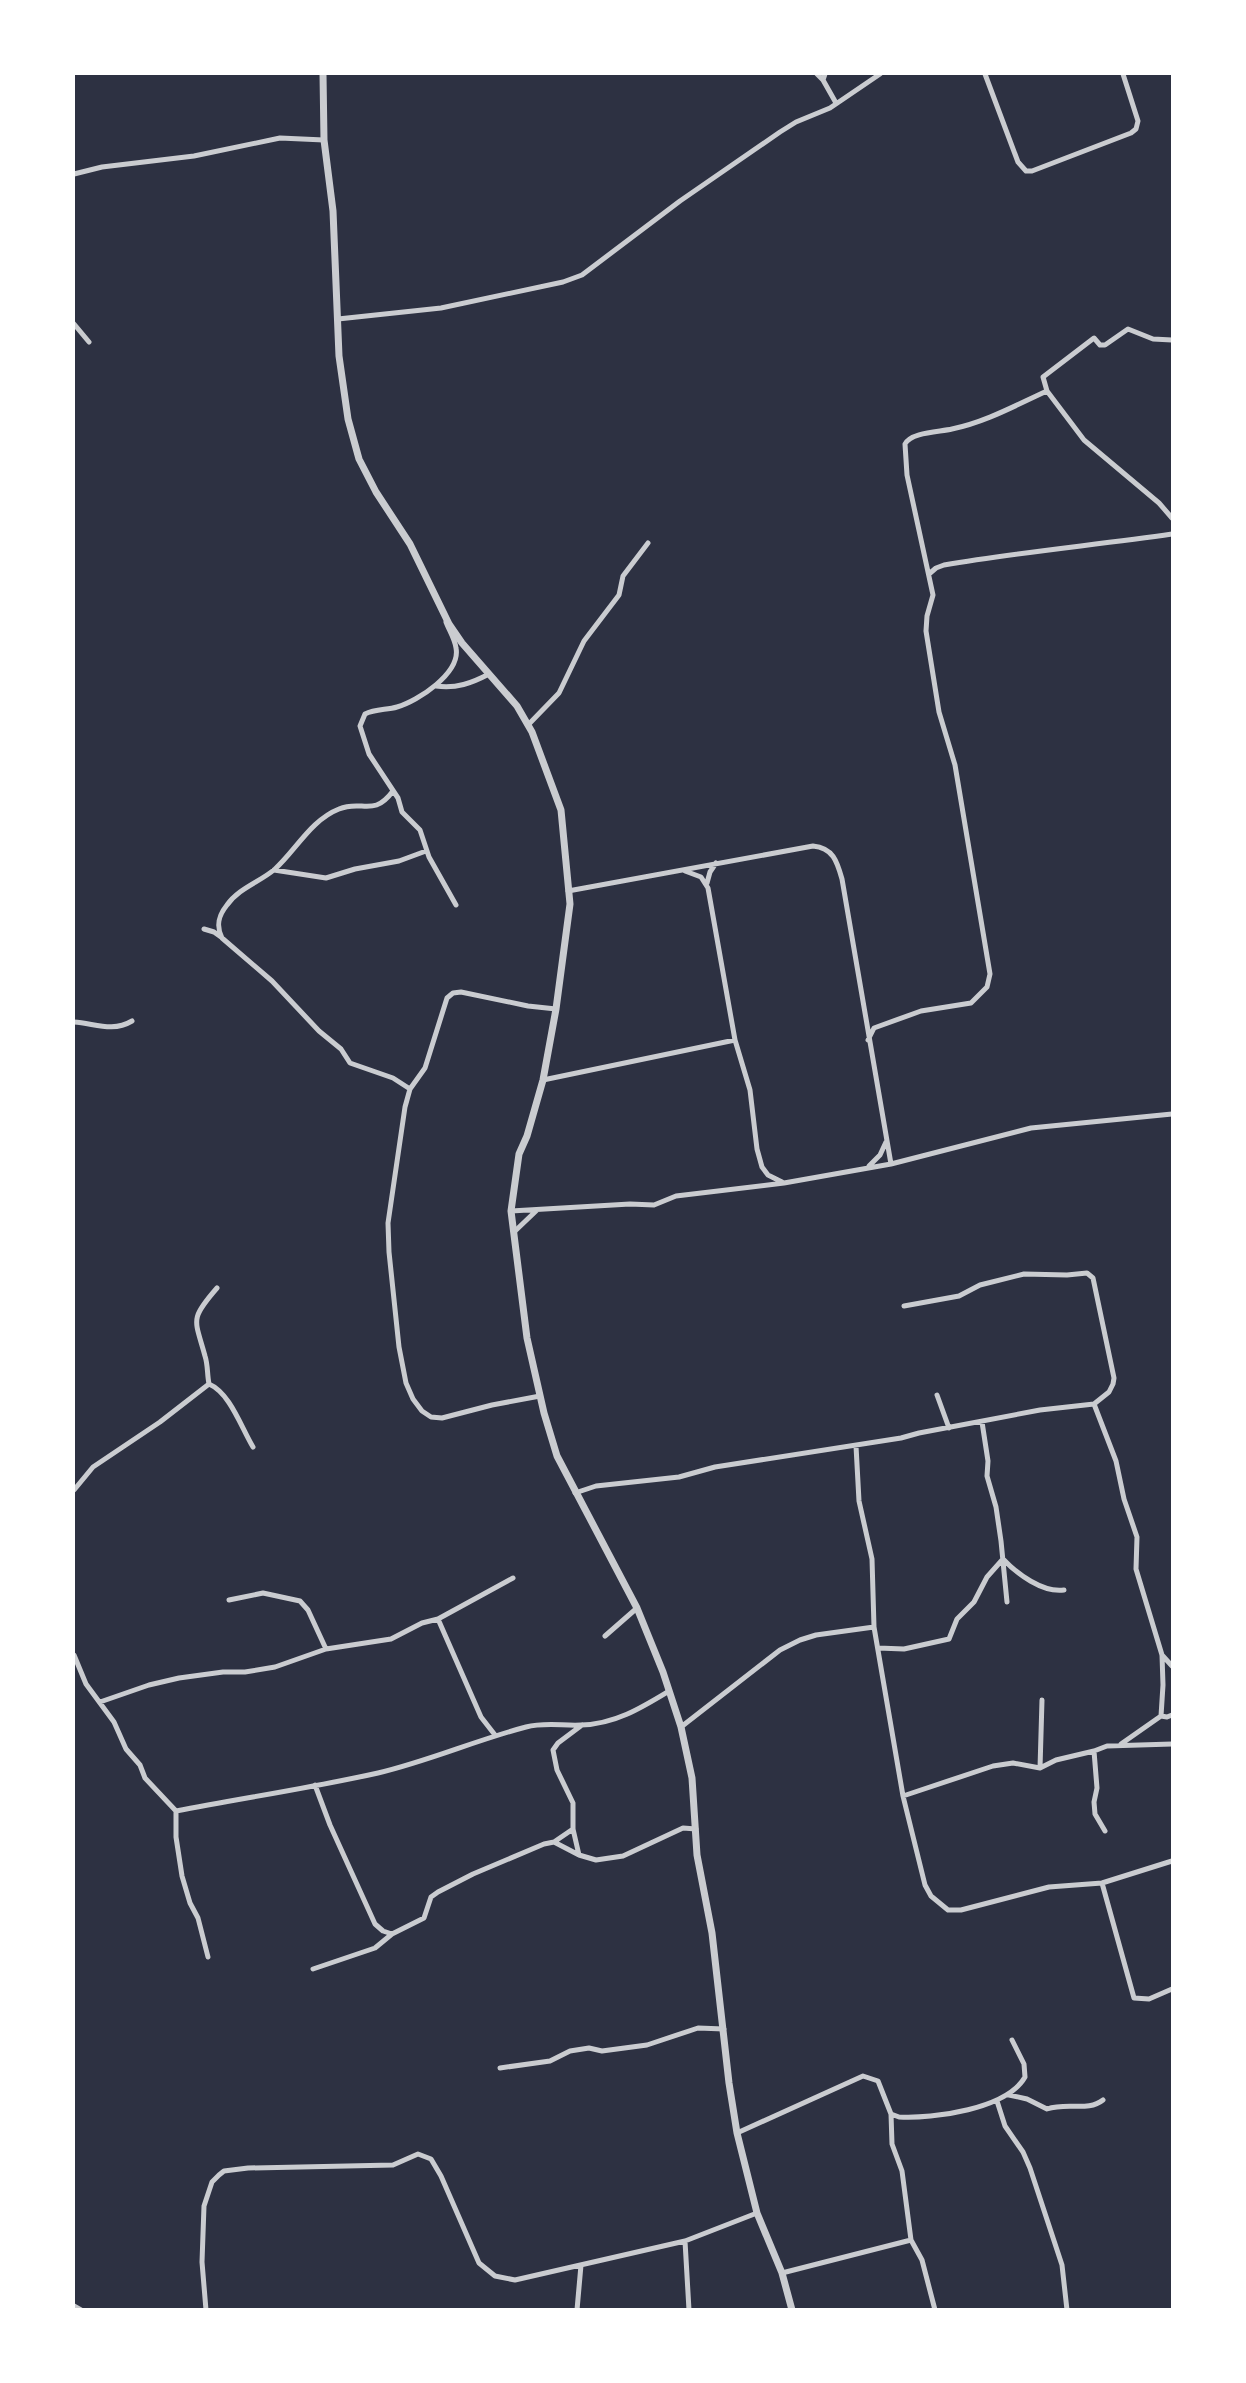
<svg xmlns="http://www.w3.org/2000/svg" width="1246" height="2383" viewBox="0 0 1246 2383" font-family="Arial,sans-serif">
<rect width="100%" height="100%" fill="#2d3142"/>
<g fill="none" stroke-linecap="round" stroke-linejoin="round">
<path stroke="#caccd0" stroke-width="5" d="M817,74L823,80
M825,74L823,80L836,103
M985,74L1018,162L1026,171H1032L1131,133L1136,129L1138,121L1123,74
M74,174L102,167L194,156L280,138L324,140
M338,319L441,308L563,282L582,275L680,201L780,132L796,122L830,108L880,74
M74,324L89,342
M1172,340L1153,339L1128,329L1105,345H1100L1094,338L1043,377L1047,391L1084,440L1159,503L1172,518
M929,574L936,568L944,565C1020,552 1096,545 1172,534
M446,622C449,630 455,639 456,648C461,673 418,701 397,707C387,710 375,709 365,714L360,726L369,754L398,798L402,812L420,830L429,857L456,905
M436,686C456,689 472,683 489,674
M528,725L559,693L584,641L619,595L623,576L648,543
M393,791C373,818 362,799 339,809C311,820 296,850 275,869C260,882 239,888 227,905C218,916 216,926 222,938L272,981L319,1031L341,1049L350,1063L393,1078L410,1089
M274,870L326,878L355,869L399,861L426,851
M685,871L701,877L708,888L735,1040L750,1090L757,1149L762,1167L768,1175L782,1182
M707,883L710,872L716,863
M568,891L813,846C833,848 837,861 842,879L891,1164
M204,929L214,932L221,937
M74,1022C94,1023 112,1033 132,1021
M868,1040L874,1028L921,1011L971,1003L987,987L990,974L955,765L939,712L926,631L927,616L933,595L907,475L905,444C911,432 939,432 952,429C986,422 1016,405 1047,391
M543,1080L735,1040
M869,1166L880,1155L886,1142
M511,1211L630,1204L654,1205L676,1196L784,1183L891,1164L1031,1128L1172,1114
M514,1232L536,1211
M209,1384C207,1374 208,1365 205,1356C195,1319 189,1320 217,1288
M209,1384C230,1393 241,1427 253,1447
M937,1395L949,1428
M540,1396L492,1405L442,1418L431,1417L422,1411L413,1399L406,1383L399,1347L389,1252L388,1223L405,1107L410,1089L425,1068L447,998L453,993L461,992L528,1006L556,1009
M1094,1404L1116,1461L1124,1499L1137,1537L1136,1569L1162,1655L1163,1685L1161,1716L1121,1744
M982,1422L988,1461L987,1476L996,1507L1001,1541L1007,1602
M856,1446L859,1501L872,1559L874,1627L903,1796L925,1885L931,1896L948,1910H961L1049,1887L1102,1883L1172,1861
M74,1490L93,1467L160,1422L209,1384
M575,1493L596,1486L679,1477L715,1467L901,1438L919,1433L1040,1410L1094,1404L1109,1392L1113,1384L1114,1378L1093,1278L1087,1273L1067,1275L1024,1274L980,1285L959,1296L904,1306
M229,1600L263,1593L300,1601L308,1610L326,1649
M438,1619L481,1717L495,1735
M605,1636L637,1608
M878,1648L904,1649L949,1639L957,1619L974,1602L987,1577L1003,1559C1017,1574 1043,1593 1064,1590
M74,1655L86,1684L114,1722L126,1749L140,1765L145,1778L176,1811
M1162,1655L1172,1666
M100,1702L149,1685L179,1678L223,1672H245L275,1667L326,1649L391,1639L422,1623L438,1619L513,1578
M1161,1716L1167,1717L1172,1715
M681,1727L780,1650L800,1640L816,1635L874,1627
M1094,1751L1097,1788L1094,1802L1095,1814L1105,1831
M1040,1768L1042,1700
M315,1785L330,1825L375,1924L383,1931L392,1934
M903,1796L993,1766L1013,1763L1040,1768L1056,1760L1094,1751L1107,1746L1172,1744
M176,1811C243,1798 311,1788 378,1773C429,1761 476,1740 526,1727C545,1722 563,1726 581,1725C615,1724 641,1708 669,1691
M176,1811V1837L182,1876L190,1903L198,1918L208,1957
M554,1842L579,1855L596,1860L623,1856L683,1828L696,1829
M579,1855L573,1829V1803L557,1770L553,1750L558,1743L582,1725
M1102,1883L1134,1998L1149,1999L1172,1989
M313,1969L375,1948L392,1934L424,1918L431,1897L438,1892L473,1874L544,1844L554,1842L573,1829
M500,2068L550,2061L570,2051L589,2048L602,2051L647,2045L698,2028L724,2029
M1009,2095L1027,2099L1047,2109C1068,2102 1088,2112 1103,2100
M997,2101L1005,2126L1023,2152L1030,2168L1062,2265L1067,2310
M891,2114L892,2144L902,2171L911,2240L922,2260L935,2310
M737,2133L863,2076L878,2081L891,2114L899,2117C933,2119 1007,2109 1025,2077L1024,2064L1012,2040
M685,2241L689,2310
M782,2273L911,2240
M74,2306L81,2310
M206,2310L202,2262L204,2206L212,2182L219,2175L224,2171L248,2168L393,2165L418,2154L431,2159L441,2176L479,2263L495,2276L515,2280L685,2241L757,2213
M577,2310L581,2265"/>
<path stroke="#caccd0" stroke-width="7" d="M323,74L324,140L333,211L339,356L348,419L359,459L376,492L410,544L449,624L462,643L517,706L532,732L561,810L570,904L556,1009L543,1080L527,1136L519,1154L511,1211L527,1338L544,1413L557,1456L637,1608L663,1672L681,1727L692,1778L697,1855L712,1933L729,2083L737,2133L757,2213L782,2273L792,2310"/>
</g>
<rect width="1246" height="2383" fill="none" stroke="#ffffff" stroke-width="150"/>
</svg>
